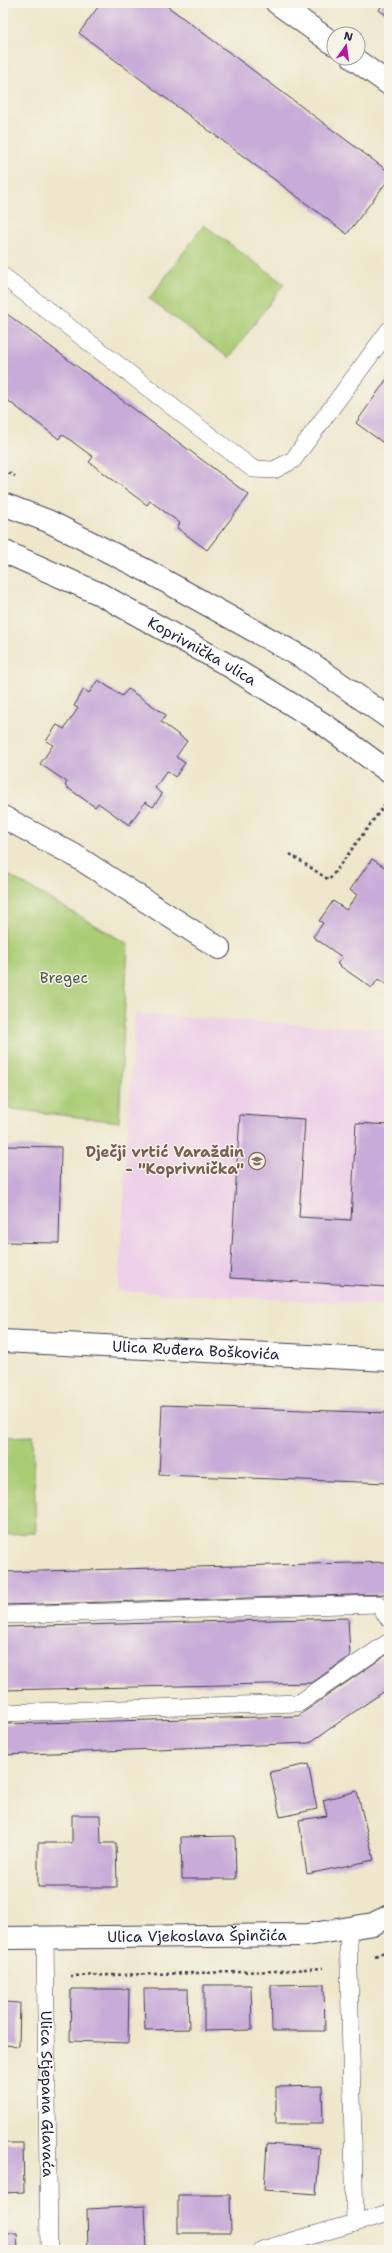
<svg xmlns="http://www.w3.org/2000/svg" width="392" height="2253" viewBox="0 0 392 2253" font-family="'Shantell Sans',sans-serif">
<rect width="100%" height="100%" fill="#f7f3e8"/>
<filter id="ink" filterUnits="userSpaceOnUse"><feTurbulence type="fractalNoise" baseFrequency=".025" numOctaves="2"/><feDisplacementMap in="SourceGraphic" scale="8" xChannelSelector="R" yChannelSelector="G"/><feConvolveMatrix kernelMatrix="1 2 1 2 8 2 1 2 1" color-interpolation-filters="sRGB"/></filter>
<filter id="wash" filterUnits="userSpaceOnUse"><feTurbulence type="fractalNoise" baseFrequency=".012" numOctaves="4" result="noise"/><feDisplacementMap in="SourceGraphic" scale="16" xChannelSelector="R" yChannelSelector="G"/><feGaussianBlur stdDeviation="0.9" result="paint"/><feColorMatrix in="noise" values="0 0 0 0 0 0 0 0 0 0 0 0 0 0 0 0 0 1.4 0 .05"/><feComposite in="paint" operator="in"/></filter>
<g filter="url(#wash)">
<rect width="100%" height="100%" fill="#eee7cc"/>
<path fill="#eed0e8" d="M135,1014L389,1030V1305L118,1291Z"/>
<path fill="#aacc74" stroke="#667758" d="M204,225L284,284L229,358L149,299Z
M3,872L128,944L119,1122L3,1108Z
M33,1436L36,1533L3,1534V1437Z"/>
<g id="blocks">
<path fill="#c8abd8" d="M101,3H163L389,172V179L347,234L79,33Z
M383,3H389V17L379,10Z
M3,311L249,495L207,550L177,528L180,523L150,501L147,505L89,462L93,457L62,434L59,439L3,397Z
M389,376V447L356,423Z
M98,680L122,696L128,689L166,715L161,722L187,741L176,757L185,763L175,777L167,771L155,788L162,794L153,807L145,802L129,825L98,803L95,807L65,786L67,782L40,764L53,745L46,741L57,725L64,729L78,708L74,706L84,689L89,693Z
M372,859L389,870V986L378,979L372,988L337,964L342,957L313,937L323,923L319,921L333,901L346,910L357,895L350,890Z
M240,1115L305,1119L299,1217L351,1220L356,1123L389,1125V1287L230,1278Z
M3,1146L61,1147L59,1243L3,1242Z
M162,1405L389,1413V1483L159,1475Z
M389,1562V1594L3,1605V1572Z
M348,1618L350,1656L312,1683L3,1690V1627Z
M389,1653V1688L309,1743L3,1755V1724L298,1716Z
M308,1764L317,1809L280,1817L270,1772Z
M357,1791L374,1860L307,1874L299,1820L327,1816L323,1800Z
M72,1815H100L101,1843H116L117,1887H38V1843H72Z
M235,1836L236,1879H182L181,1837Z
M324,1984L325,2031H272L271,1985Z
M204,1985H251L252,2030L204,2031Z
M71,1989H129L128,2043L70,2041Z
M144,1989H188L189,2029L145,2030Z
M3,2002L20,2003L19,2046L3,2045Z
M322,2086L323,2124H276V2087Z
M3,2143H23L24,2192L3,2193Z
M267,2144L320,2148L316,2194L264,2190Z
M178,2195H230L231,2233H178Z
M145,2206L147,2250H88L87,2209Z
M3,2233H17L18,2250H3Z"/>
</g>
</g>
<g filter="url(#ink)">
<use href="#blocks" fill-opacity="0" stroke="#414051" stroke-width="1"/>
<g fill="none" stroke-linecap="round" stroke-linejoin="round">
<g stroke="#414051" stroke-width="18">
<g id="lane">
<path d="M3,276L253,469L274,470L293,460L389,330"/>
<path d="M3,1615L378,1604L389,1619"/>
<path d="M3,1713L299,1703L389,1642"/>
<path d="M348,1929L355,2223"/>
<path id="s1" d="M45,1938L49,2250"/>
<path d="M262,2250L389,2213"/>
</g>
</g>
<g stroke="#414051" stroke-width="24">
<g id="street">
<path d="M3,817L74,855L219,948"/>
<path id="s2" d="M3,1341L389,1360"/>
<path id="s3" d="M3,1938L307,1935L373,1924L389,1916"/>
</g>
</g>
<g stroke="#414051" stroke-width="24">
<g id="secondary">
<path d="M277,3L334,44"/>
<path d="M353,58L389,84"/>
<path d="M3,504L48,521L147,571L305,659L389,718"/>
<path id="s4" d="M3,551L100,594L226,664L325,725L389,772"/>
</g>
</g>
<path stroke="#414051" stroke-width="2.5" stroke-dasharray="3 3" stroke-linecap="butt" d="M3,470L15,476
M290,854L329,880L389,799
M375,1956L389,1950
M70,1976L279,1971L323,1968"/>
<use href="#lane" stroke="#fff" stroke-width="17"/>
<use href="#street" stroke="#fff" stroke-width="22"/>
<use href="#secondary" stroke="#fff" stroke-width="22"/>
</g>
</g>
<defs>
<g id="school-ring" transform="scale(0.9)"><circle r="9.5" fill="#f7f3e8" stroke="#8d6e63" stroke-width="1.5"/><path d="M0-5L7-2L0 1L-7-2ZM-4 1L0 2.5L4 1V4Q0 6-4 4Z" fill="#8d6e63"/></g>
</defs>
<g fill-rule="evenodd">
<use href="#school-ring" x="257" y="1161"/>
</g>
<g text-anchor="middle" stroke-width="3" stroke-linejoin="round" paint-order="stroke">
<g font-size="15" fill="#22223b" stroke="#f7f3e8">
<text dy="5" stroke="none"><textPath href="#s4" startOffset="223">Koprivnička ulica</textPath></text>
<text dy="5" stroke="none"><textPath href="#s2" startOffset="193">Ulica Ruđera Boškovića</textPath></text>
<text dy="5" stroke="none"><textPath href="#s3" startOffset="194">Ulica Vjekoslava Špinčića</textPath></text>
<text dy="5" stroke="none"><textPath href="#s1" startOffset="156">Ulica Stjepana Glavaća</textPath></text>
</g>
<g font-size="15" fill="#4b554c" stroke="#f7f3e8">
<text x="64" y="983">Bregec</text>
</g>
<g font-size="15" font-weight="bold" fill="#785e54" stroke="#f7f3e8" text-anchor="end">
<text x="244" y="1157">Dječji vrtić Varaždin<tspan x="244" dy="17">- "Koprivnička"</tspan></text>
</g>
</g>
<rect width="392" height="2253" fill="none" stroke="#f7f3e8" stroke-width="16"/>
<g transform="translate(346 46) rotate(14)"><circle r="19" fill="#f7f3e8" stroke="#a29fa3"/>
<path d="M0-3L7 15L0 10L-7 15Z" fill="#b5179e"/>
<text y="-6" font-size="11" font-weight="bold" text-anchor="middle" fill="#22223b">N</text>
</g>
</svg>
